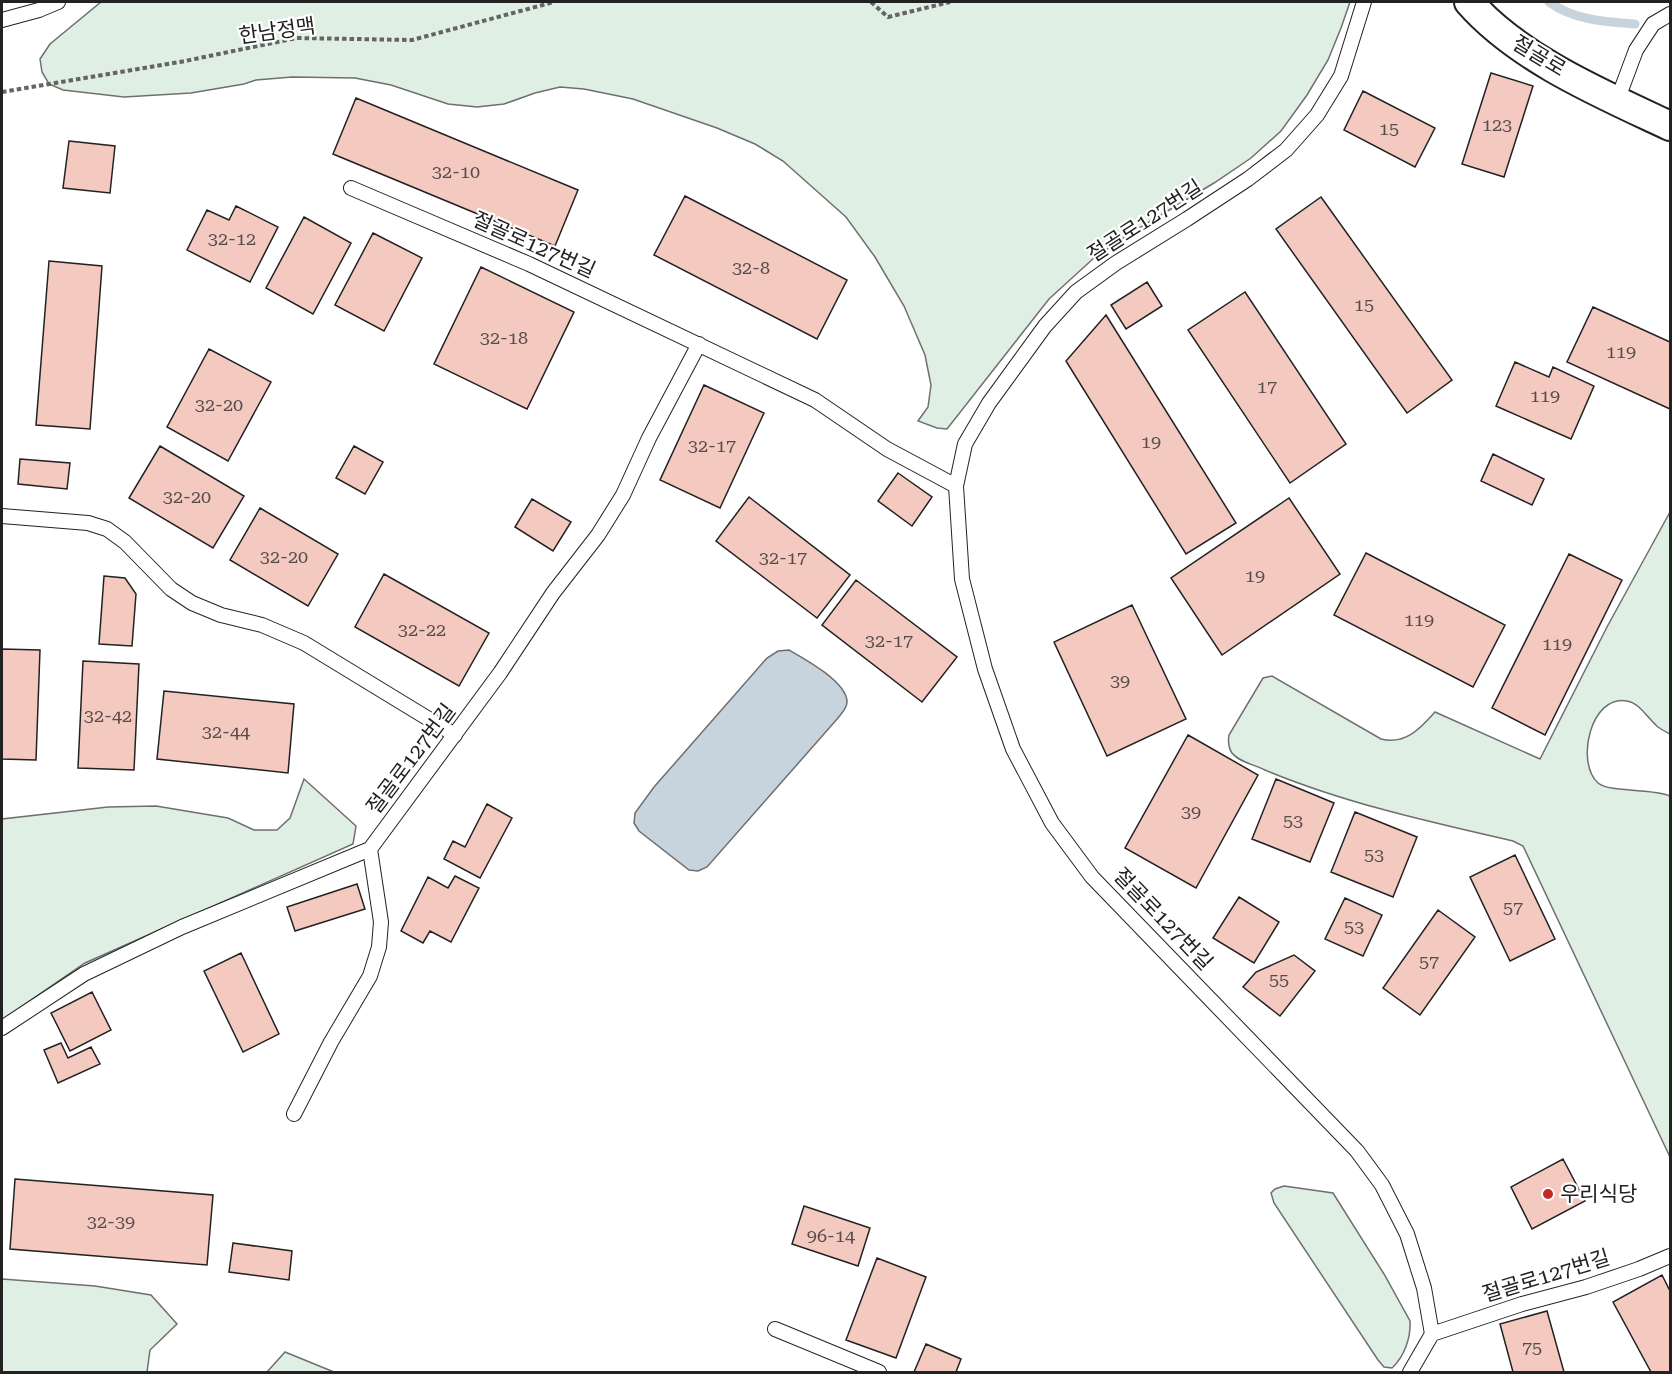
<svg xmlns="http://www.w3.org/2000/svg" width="1672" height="1374" viewBox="0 0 1672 1374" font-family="'Roboto Serif','Noto Sans KR',serif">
<rect width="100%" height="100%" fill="#fff"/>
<path fill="#e0efe3" stroke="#6f6f6f" stroke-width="1.5" d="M101,2H1350L1341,28L1328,60L1307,95L1281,131L1251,158L1214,183L1131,233L1095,257L1049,299L947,429L937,428L918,421L928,407L931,385L925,355L904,306L875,257L846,217L783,161L755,144L717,128L633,99L584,89L560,87L535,93L504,104L477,107L448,104L391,85L355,78L292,77L256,80L244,84L191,93L124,97L63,90L49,84L42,72L40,59L50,44Z
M1670,512V734C1666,732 1662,730 1658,727C1648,719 1640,703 1627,701C1591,694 1575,762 1598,783C1610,793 1652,788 1670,796V1157L1523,846L1513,841C1430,822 1344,803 1265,770C1255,765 1239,762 1232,753C1228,747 1228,741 1229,735L1263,678L1272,676L1381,739C1405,745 1420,729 1435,712L1540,759L1607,627Z
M304,779L356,826L353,844L85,963L2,1020V819L108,807L156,806L228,818L254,830H277L290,818Z
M1284,1186L1333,1193L1384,1274L1410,1321C1411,1338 1404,1357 1392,1368L1384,1367L1378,1360L1274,1203L1271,1193L1275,1189Z
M2,1279L95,1286L151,1295L177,1324L150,1350L147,1372H2Z
M285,1352L334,1372H267Z"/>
<path fill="#c7d3dd" stroke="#6f6f6f" stroke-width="1.5" d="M789,650C805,659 847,682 847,702C847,708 842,713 838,718L707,867L698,871L689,870L639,831L634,823L635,813L654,787L767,658L778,651Z"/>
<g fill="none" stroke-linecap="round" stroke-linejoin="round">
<path stroke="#c7d3dd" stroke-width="9" d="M1549,2C1574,20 1605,22 1635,24"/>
</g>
<path fill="#f3c9c0" stroke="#222" stroke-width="1.5" d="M1491,73L1533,86L1504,177L1462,164Z
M1363,91L1435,128L1415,167L1344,130Z
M356,98L578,190L555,246L333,154Z
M69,141L115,146L110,193L63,188Z
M685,196L847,280L817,339L654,255Z
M1321,197L1452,380L1407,413L1276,229Z
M236,206L278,227L250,282L187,250L207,210L229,220Z
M304,217L351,243L313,314L266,288Z
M373,233L422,258L384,331L335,305Z
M49,261L102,266L90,429L36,425Z
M481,267L574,312L527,409L434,364Z
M1147,282L1162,306L1126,329L1111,305Z
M1245,292L1346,444L1290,483L1188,330Z
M1593,307L1670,342V409L1567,362Z
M1106,315L1236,523L1186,554L1066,361Z
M209,349L271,382L228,461L167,427Z
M1515,362L1549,377L1553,367L1594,386L1571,439L1496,406Z
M704,385L764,413L720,508L660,480Z
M160,446L244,496L213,548L129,498Z
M354,446L383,462L365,494L336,478Z
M1493,454L1544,479L1532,505L1481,481Z
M20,459L70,463L67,489L18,484Z
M898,473L932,497L912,526L878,501Z
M749,497L850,575L817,618L716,541Z
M1289,498L1340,574L1222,655L1171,578Z
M532,499L571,522L553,551L515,527Z
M260,508L338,554L308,606L230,560Z
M1366,553L1505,625L1473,687L1334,615Z
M1569,554L1622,580L1545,735L1492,708Z
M384,574L489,633L459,686L355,627Z
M104,576L125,578L136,594L132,646L99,644Z
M856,580L957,657L922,702L822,625Z
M1132,605L1186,719L1107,756L1054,642Z
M2,649L40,650L36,760L2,759Z
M83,661L139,664L134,770L78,768Z
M164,691L294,704L288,773L157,759Z
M1188,735L1258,775L1196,888L1125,848Z
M1276,779L1334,803L1310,862L1252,839Z
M487,804L512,818L480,878L444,859L453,841L465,847Z
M1355,812L1417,837L1393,897L1331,872Z
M1515,855L1555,939L1510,961L1470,877Z
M455,876L479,888L451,942L430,931L423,943L401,931L428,877L448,888Z
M357,884L365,909L295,931L287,907Z
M1239,897L1279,922L1254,963L1213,938Z
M1345,898L1382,915L1363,956L1325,939Z
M1438,910L1475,937L1420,1015L1383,988Z
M241,953L279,1034L243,1052L204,971Z
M1294,955L1315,971L1280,1016L1243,987L1256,972Z
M92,992L111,1030L70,1051L51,1013Z
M61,1043L68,1058L91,1047L100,1064L58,1083L44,1050Z
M1563,1159L1585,1201L1532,1229L1511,1187Z
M15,1179L213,1195L207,1265L10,1249Z
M804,1206L870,1228L858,1266L792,1244Z
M233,1243L292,1251L289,1280L229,1272Z
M877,1258L926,1277L896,1358L846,1340Z
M1662,1275L1670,1291V1372H1651L1613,1302Z
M1547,1311L1564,1372H1513L1500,1324Z
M926,1344L961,1359L956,1372H914Z"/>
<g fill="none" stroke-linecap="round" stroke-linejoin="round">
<g stroke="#222" stroke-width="16">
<path id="lane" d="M1364,2L1341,76L1317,115L1286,150L1248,179L1187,219L1116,263L1076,292L1045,326L989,403L965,444L956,486L962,579L985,669L1013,749L1052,823L1092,877L1357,1151L1382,1185L1407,1234L1424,1288L1432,1334L1410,1372
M2,20L39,10L58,2
M1617,101L1636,50L1653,24L1670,14
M351,188L529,264L815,400L887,449L956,486
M2,516L88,523L107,529L125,542L171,589L192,603L221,615L262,625L304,643L455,735
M2,1028L84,974L182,927L370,849L500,673L553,593L598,535L623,495L649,438L699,344
M294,1114L331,1042L370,976L379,947L381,922L370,849
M775,1329L879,1372
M1432,1334L1522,1304L1586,1287L1639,1269L1670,1256"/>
</g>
<g stroke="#222" stroke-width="32">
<path id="street" d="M1469,2C1519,59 1602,94 1670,126"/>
</g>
<path stroke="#646464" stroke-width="4" stroke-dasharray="4.5 3" stroke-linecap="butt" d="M871,2L888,17L950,2
M2,92L180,62L297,38L412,40L554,2"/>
<use href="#lane" stroke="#fff" stroke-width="14"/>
<use href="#street" stroke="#fff" stroke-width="28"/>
</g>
<circle fill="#c62828" stroke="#fff" stroke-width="2" cx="1548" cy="1194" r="6"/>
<g text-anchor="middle" stroke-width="4.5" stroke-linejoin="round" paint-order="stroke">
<g font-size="18" fill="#564c4a">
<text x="1497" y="131">123</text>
<text x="1389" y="135">15</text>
<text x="456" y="178">32-10</text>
<text x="232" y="245">32-12</text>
<text x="751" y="274">32-8</text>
<text x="1364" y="311">15</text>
<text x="504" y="344">32-18</text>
<text x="1621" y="358">119</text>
<text x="1267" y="393">17</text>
<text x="1545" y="402">119</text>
<text x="219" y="411">32-20</text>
<text x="1151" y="448">19</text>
<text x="712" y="452">32-17</text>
<text x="187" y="503">32-20</text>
<text x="284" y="563">32-20</text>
<text x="783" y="564">32-17</text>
<text x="1255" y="582">19</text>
<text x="1419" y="626">119</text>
<text x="422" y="636">32-22</text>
<text x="889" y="647">32-17</text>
<text x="1557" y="650">119</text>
<text x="1120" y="687">39</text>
<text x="108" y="722">32-42</text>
<text x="226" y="738">32-44</text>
<text x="1191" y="818">39</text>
<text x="1293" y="827">53</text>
<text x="1374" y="861">53</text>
<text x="1513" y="914">57</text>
<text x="1354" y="933">53</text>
<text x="1429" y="968">57</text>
<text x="1279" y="986">55</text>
<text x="111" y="1228">32-39</text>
<text x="831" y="1242">96-14</text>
<text x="1532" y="1354">75</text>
</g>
<g font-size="21" fill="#222" stroke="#fff">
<text transform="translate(277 31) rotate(-8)" y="7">한남정맥</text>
<text transform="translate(1539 56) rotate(31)" y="7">절골로</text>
<text transform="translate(1145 221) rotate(-33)" y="7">절골로127번길</text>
<text transform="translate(534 245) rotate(24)" y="7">절골로127번길</text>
<text transform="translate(411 759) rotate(-53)" y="7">절골로127번길</text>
<text transform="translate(1163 919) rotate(46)" y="7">절골로127번길</text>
<text transform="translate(1546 1276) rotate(-17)" y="7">절골로127번길</text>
</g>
<g font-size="21" fill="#222" stroke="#fff" text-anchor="start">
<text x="1560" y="1201">우리식당</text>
</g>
</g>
<rect width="1672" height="1374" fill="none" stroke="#222222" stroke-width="6"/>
</svg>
